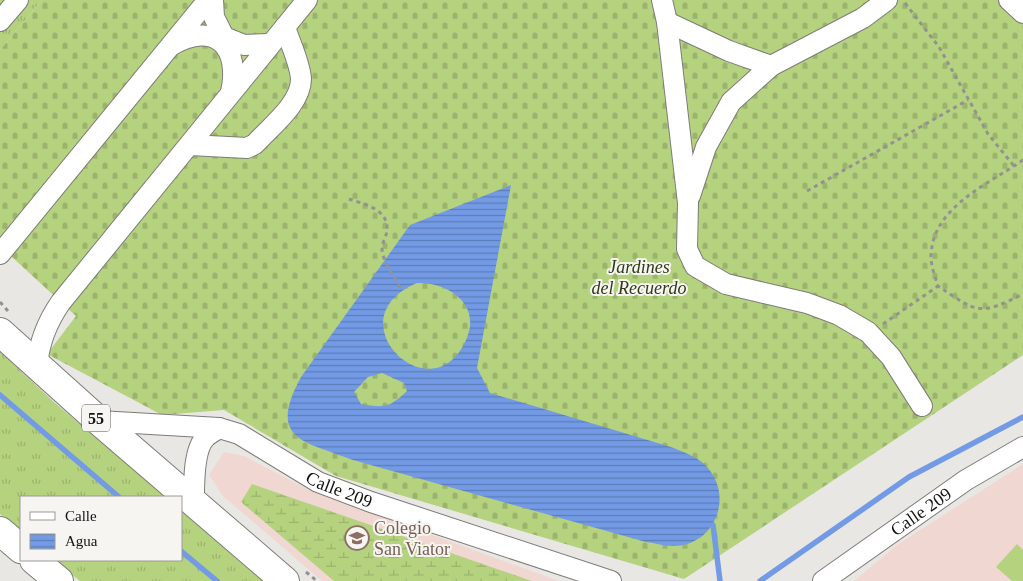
<svg xmlns="http://www.w3.org/2000/svg" width="1023" height="581" viewBox="0 0 1023 581" font-family="Georgia,serif">
<defs>
<pattern id="grass-tufts" width="24" height="20" patternUnits="userSpaceOnUse" patternTransform="scale(1.25)"><rect width="24" height="20" fill="#b5d27f"/><path d="M3 7l-1-3M5 7V3M7 7l1-3M15 17l-1-3M17 17v-4M19 17l1-3" fill="none" stroke="#9bb36d"/></pattern>
<pattern id="wetland-marsh" width="20" height="14" patternUnits="userSpaceOnUse" patternTransform="scale(1.25)"><rect width="20" height="14" fill="#b5d27f"/><path d="M1 5h8M5 5V1M11 12h8M15 12V8" fill="none" stroke="#9bb36d"/></pattern>
<pattern id="cemetery-stones" width="16" height="16" patternUnits="userSpaceOnUse" patternTransform="scale(1.25)"><rect width="16" height="16" fill="#b5d27f"/><path d="M2 7V4a2 2 0 0 1 4 0v3zM10 15v-3a2 2 0 0 1 4 0v3z" fill="#9bb36d"/></pattern>
<pattern id="water-rules" width="6" height="5" patternUnits="userSpaceOnUse" patternTransform="scale(1.25)"><rect width="6" height="5" fill="#739ae5"/><path d="M0 2.5h6" fill="none" stroke="#5d7cb8"/></pattern>
</defs>
<rect width="100%" height="100%" fill="#e9e7e4"/>
<path fill="#f1d7d1" d="M224,452L244,456L311,491L559,581H322L223,496L209,475Z
M1023,464V581H854L897,545Z"/>
<path fill="url(#grass-tufts)" d="M0,0H42L0,50Z
M0,352L55,403L166,497H21V532L0,514Z
M181,510L264,581H80L54,560H181Z"/>
<path fill="url(#wetland-marsh)" d="M252,484L532,581H334L241,502Z"/>
<path fill="url(#cemetery-stones)" d="M42,0H1023V355L684,579L336,476L224,410L162,415L47,354L76,316L0,246V50Z"/>
<path fill="#b5d27f" d="M1017,544L1023,550V581H1012L996,567Z"/>
<path fill="url(#water-rules)" fill-rule="evenodd" d="M511,185L477,368L490,393L671,447C683,452 696,456 705,465C735,494 716,546 673,546C664,546 655,543 646,542L353,460C303,441 267,440 301,377L410,225ZM417,283C449,282 482,305 466,340C432,417 331,319 417,283ZM382,373L404,383L407,391C389,408 384,408 361,404L354,392L368,377Z"/>
<g fill="none" stroke-linecap="round" stroke-linejoin="round">
<path stroke="#739ae5" stroke-width="5.5" d="M0,395L119,497
M713,525L720,581
M181,551L217,581
M760,581L909,477L1023,417"/>
<g stroke="#7e7c79" stroke-width="22">
<g id="minor">
<path d="M213,0L214,17L224,37L244,45L270,44"/>
<path d="M662,0L667,22L688,203L687,249L695,266L726,284L807,303L839,315L868,332L891,357L922,406"/>
<path d="M1009,0L1023,13"/>
<path d="M0,21L18,0"/>
<path d="M667,22L729,51L771,66"/>
<path d="M172,45C215,20 241,47 231,92"/>
<path d="M190,145L247,148L255,144C270,127 301,104 301,79C300,63 290,43 285,27"/>
<path d="M690,196L706,147L731,102L771,66L863,18L887,0"/>
<path d="M0,254L208,0"/>
<path d="M37,366C39,342 47,322 61,302L307,0"/>
<path id="s1" d="M99,421L219,428L239,434L318,482L371,502L611,581"/>
<path d="M194,502C194,485 193,449 206,437C209,434 215,431 219,428"/>
<path id="s2" d="M823,581L966,480L1023,447"/>
</g>
</g>
<g stroke="#7e7c79" stroke-width="30">
<path id="highway" d="M0,332L99,421L285,581
M0,531L21,549
M34,560L59,581"/>
</g>
<path stroke="#949290" stroke-width="3" stroke-dasharray="4 4" stroke-linecap="butt" d="M905,3L939,47L988,134L1014,166
M1023,160C989,184 932,207 931,256C931,266 935,277 938,286C978,313 979,316 1023,294
M807,191L968,100
M349,199C364,204 389,209 387,231C386,237 382,243 382,249C383,263 395,277 400,288
M0,302L8,311
M883,324L938,286
M306,572L317,581"/>
<use href="#minor" stroke="#fff" stroke-width="20"/>
<use href="#highway" stroke="#fff" stroke-width="28"/>
</g>
<defs>
<g id="school-ring" transform="scale(1.25)"><circle r="9.5" fill="#f6f5f1" stroke="#8d6e63" stroke-width="1.5"/><path d="M0-5L7-2L0 1L-7-2ZM-4 1L0 2.5L4 1V4Q0 6-4 4Z" fill="#8d6e63"/></g>
</defs>
<g fill-rule="evenodd">
<use href="#school-ring" x="357" y="538"/>
</g>
<g text-anchor="middle" stroke-width="4" stroke-linejoin="round" paint-order="stroke">
<rect fill="#f6f5f1" stroke="#575654" stroke-width="1" x="82" y="404.5" width="28" height="27" rx="4"/>
<g font-size="16" font-weight="bold" fill="#131211">
<text x="96" y="424">55</text>
</g>
<g font-size="18" font-style="italic" fill="#303c17" stroke="#f6f5f1">
<text x="639" y="273">Jardines<tspan x="639" dy="21">del Recuerdo</tspan></text>
</g>
<g font-size="18" fill="#131211" stroke="#f6f5f1">
<text dy="6" stroke="none"><textPath href="#s1" startOffset="256">Calle 209</textPath></text>
<text dy="6" stroke="none"><textPath href="#s2" startOffset="120">Calle 209</textPath></text>
</g>
<g font-size="18" fill="#785e54" stroke="#f6f5f1" text-anchor="start">
<text x="374" y="534">Colegio<tspan x="374" dy="21">San Viator</tspan></text>
</g>
</g>
<rect x="20" y="496" width="162" height="65" fill="#f6f5f1" stroke="#9b9a97"/>
<rect x="30" y="512" width="25" height="8" fill="#ffffff" stroke="#9b9a97"/>
<text x="65" y="521" font-size="15" fill="#131211">Calle</text>
<rect x="30" y="534" width="25" height="15" fill="url(#water-rules)" stroke="#9b9a97"/>
<text x="65" y="546" font-size="15" fill="#131211">Agua</text>
</svg>
